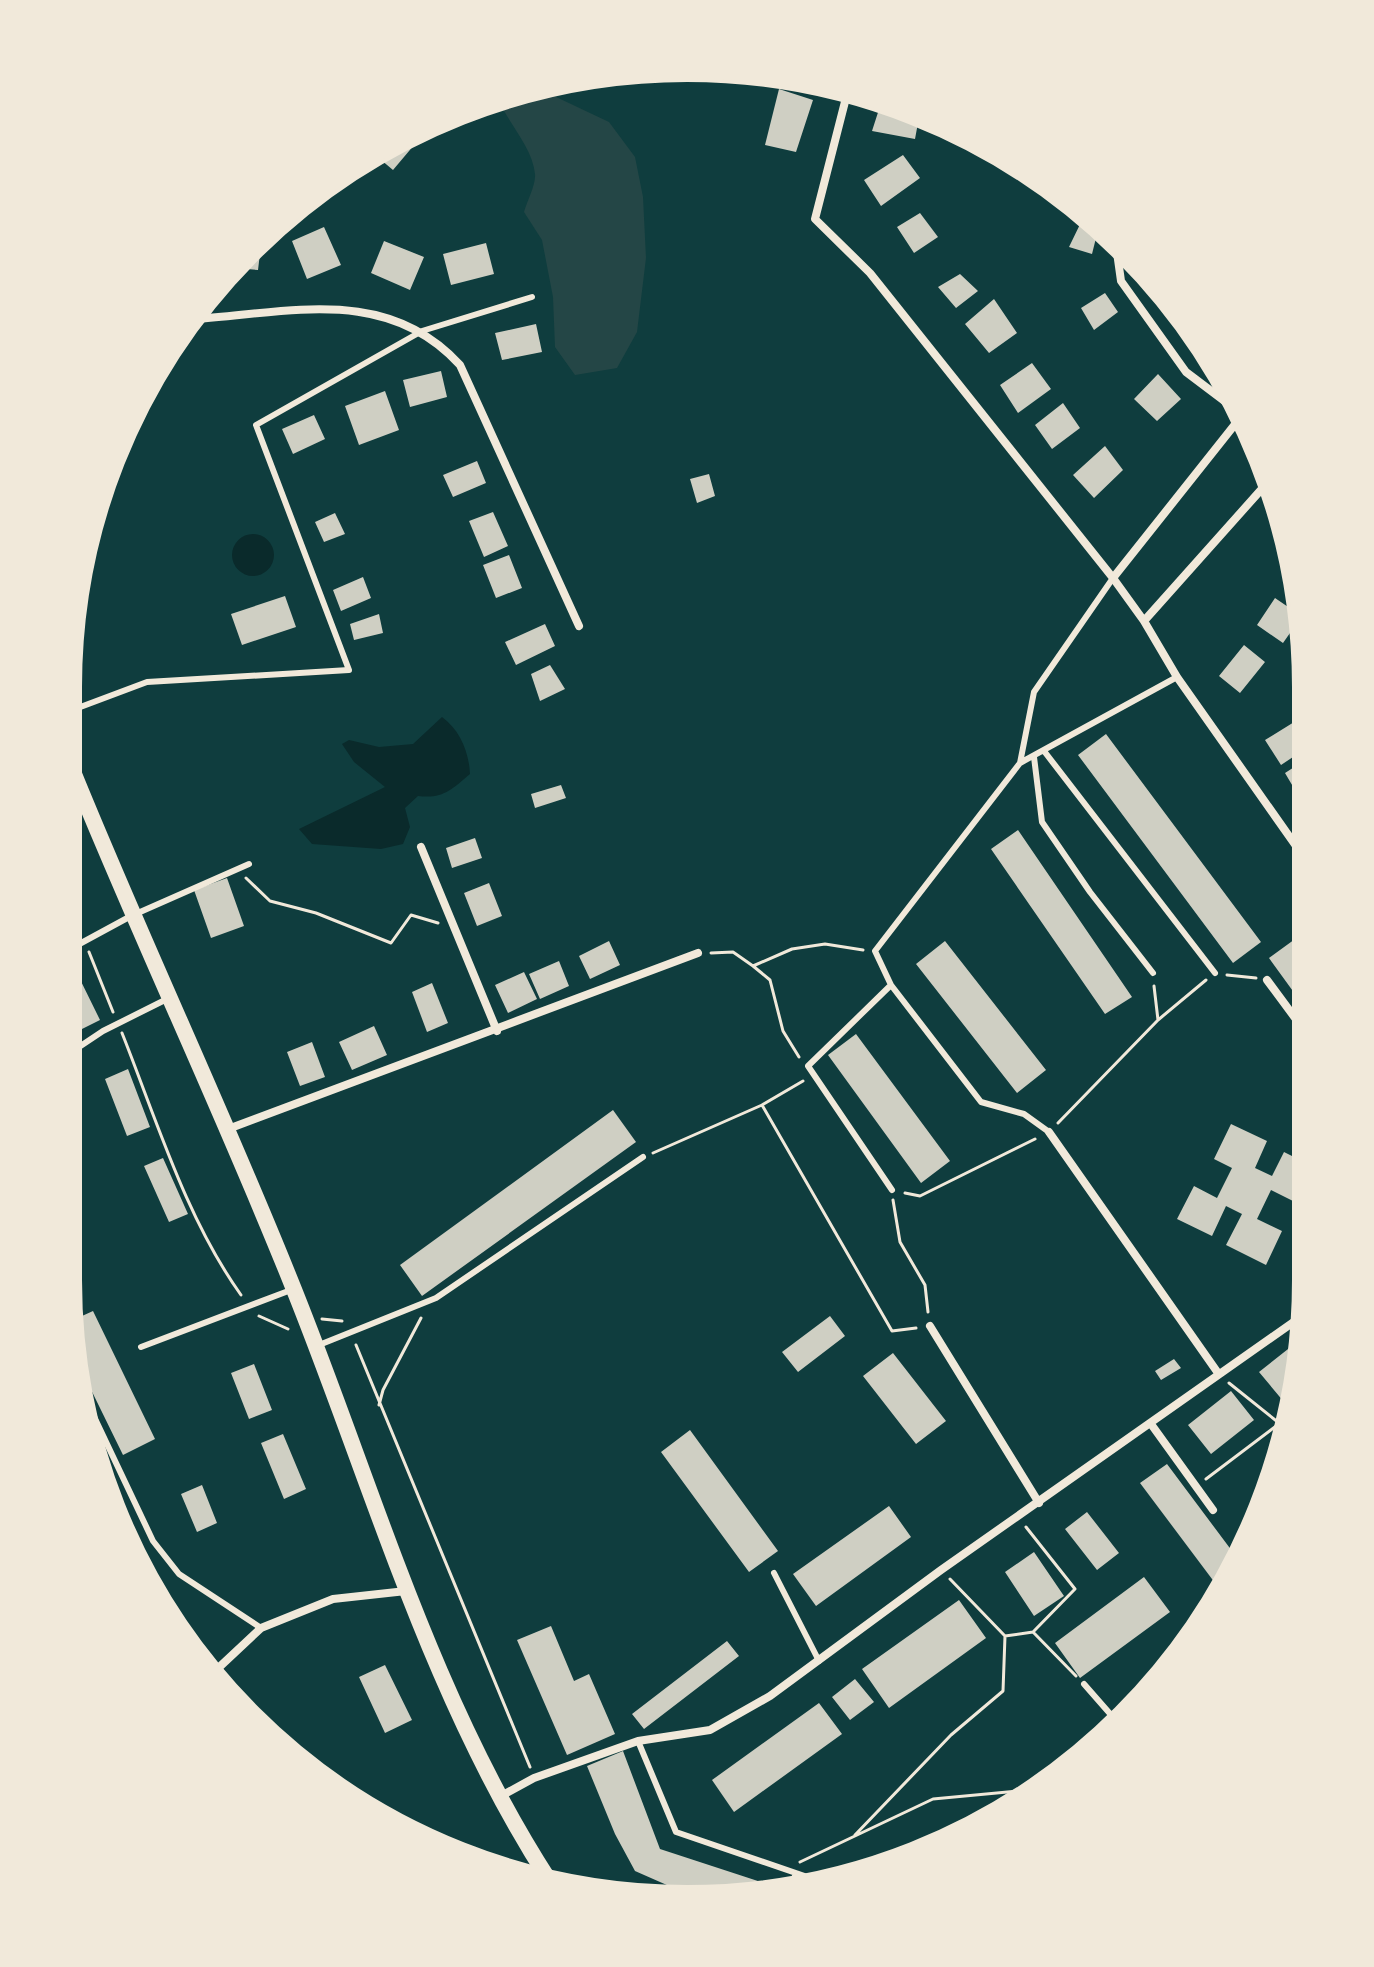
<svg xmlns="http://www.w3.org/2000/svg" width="1374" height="1967" viewBox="0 0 1374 1967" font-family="Montserrat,sans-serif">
<rect width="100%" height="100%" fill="#0f3d3e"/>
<path fill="#244646" d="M543,85L554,96L609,122L635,157L643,197L646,258L637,332L617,368L575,375L555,347L553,297L542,240L524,212C527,201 536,185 535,174C533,148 508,123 498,99Z"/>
<path fill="#0a2a2b" d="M232 555a21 21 0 1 1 42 0a21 21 0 1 1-42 0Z
M442,717C460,730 469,752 470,774C451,790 443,799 418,796L405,808L410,827L403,844L381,849L312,844L299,829L385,787L354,762L342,744L349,740L379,747L413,744Z"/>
<path fill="#cfcfc3" d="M779,89L813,100L796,152L765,145Z
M882,100L920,112L915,139L872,131Z
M414,132L420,138L393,170L374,154Z
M903,155L920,178L881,206L864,180Z
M920,213L938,237L914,253L897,227Z
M1085,214L1099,226L1092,254L1069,247Z
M324,227L341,265L307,279L292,241Z
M262,237L258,270L234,268L248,248Z
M384,241L424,257L410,290L371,273Z
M486,243L494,274L451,285L443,254Z
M960,274L978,291L956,308L938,287Z
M1105,293L1118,312L1094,330L1081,308Z
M994,299L1017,333L989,353L965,324Z
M536,324L542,352L502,360L495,333Z
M1032,363L1051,389L1018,413L1000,385Z
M441,371L447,397L410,407L403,380Z
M1158,374L1181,399L1157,421L1134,399Z
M385,391L399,430L359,445L345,406Z
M1063,403L1080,428L1052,449L1035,425Z
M314,415L325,439L293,454L282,429Z
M1105,446L1123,470L1094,498L1073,475Z
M477,461L486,483L453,497L443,475Z
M709,474L715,496L697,503L690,479Z
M493,512L508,546L484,557L469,521Z
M335,513L345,534L324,542L315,522Z
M509,555L522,588L496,598L483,565Z
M363,577L371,598L341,611L333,590Z
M285,596L296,627L242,645L231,614Z
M1275,598L1297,613V623L1283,643L1257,625Z
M379,614L383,633L354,640L350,624Z
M545,624L555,646L516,665L505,642Z
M1244,645L1265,662L1240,693L1219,676Z
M550,665L565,689L540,701L531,674Z
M1299,719V753L1281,765L1265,740Z
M1106,734L1261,942L1233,963L1078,755Z
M1299,764L1300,787L1295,790L1285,773Z
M561,785L566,798L535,808L531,794Z
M1018,830L1132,997L1105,1014L991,849Z
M475,838L482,858L452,868L446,848Z
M227,878L244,926L211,938L194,890Z
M489,883L502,916L477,926L464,893Z
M1302,934L1303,997V1005L1269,958Z
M609,941L620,965L590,979L579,956Z
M945,941L1046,1070L1017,1093L916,964Z
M71,961L100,1020L70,1035Z
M559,961L569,986L540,999L529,974Z
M524,972L537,999L508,1013L495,985Z
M432,983L448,1023L427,1032L412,992Z
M374,1026L387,1055L352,1070L339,1042Z
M856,1034L950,1161L921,1183L828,1055Z
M312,1042L325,1077L300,1086L287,1052Z
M128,1069L150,1127L127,1136L105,1079Z
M613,1110L636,1142L422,1296L400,1265Z
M1231,1124L1267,1141L1255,1168L1272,1176L1284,1152L1306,1163V1189L1299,1204L1271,1190L1257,1219L1282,1231L1266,1265L1226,1245L1242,1214L1226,1206L1212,1236L1177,1219L1194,1186L1217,1198L1232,1168L1214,1159Z
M163,1158L188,1214L169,1222L144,1166Z
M93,1311L155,1439L123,1455L76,1359L71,1321Z
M830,1316L845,1336L798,1372L782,1352Z
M1302,1338L1297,1392L1284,1402L1259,1372Z
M893,1353L946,1421L916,1444L863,1376Z
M1174,1359L1181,1368L1161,1380L1155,1371Z
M254,1364L272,1410L249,1419L231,1373Z
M1231,1391L1254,1420L1211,1454L1188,1425Z
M690,1430L778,1551L749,1572L661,1452Z
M283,1434L306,1489L284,1499L261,1443Z
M1167,1464L1238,1559L1221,1591L1140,1483Z
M202,1485L217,1523L197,1532L181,1494Z
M889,1506L911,1537L816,1606L793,1574Z
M1087,1512L1119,1553L1097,1570L1065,1529Z
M1034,1552L1064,1596L1034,1616L1005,1572Z
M1144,1577L1170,1612L1080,1678L1055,1643Z
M160,1585L185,1641L170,1625L154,1588Z
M959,1600L986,1638L889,1708L862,1669Z
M551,1626L574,1681L589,1674L615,1734L567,1755L517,1640Z
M727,1641L739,1656L644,1729L632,1714Z
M385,1665L412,1720L385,1733L359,1677Z
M855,1679L874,1702L850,1720L832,1697Z
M819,1703L842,1734L734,1812L712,1780Z
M623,1751L660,1849L785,1890L685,1893L635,1871L615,1834L587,1766Z"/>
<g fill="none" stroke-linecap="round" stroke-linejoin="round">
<path stroke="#f1e9da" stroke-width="3" d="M246,878L270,901L316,913L391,943L411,915L438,923
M72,910L80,930
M89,952L113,1012
M711,953L733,952L753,966L792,949L825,944L863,950
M753,966L770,980L783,1031L799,1057
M1227,975L1256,978
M1154,986L1158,1020L1206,980
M122,1033C157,1121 186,1218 241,1295
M762,1105L803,1081
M1058,1123L1158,1020
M653,1153L762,1105L892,1331L916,1328
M905,1193L920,1196L1035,1139
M893,1200L900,1242L925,1285L928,1312
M259,1316L288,1329
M322,1319L342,1321
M356,1345L530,1767
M1229,1383L1279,1423
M379,1405L383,1390L421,1318
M1206,1479L1292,1414
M1026,1527L1075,1589L1033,1632
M950,1579L1005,1636L1033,1632L1076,1676
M855,1835L951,1735L1003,1691L1005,1636
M800,1862L933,1799L1028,1790"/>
<path stroke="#f1e9da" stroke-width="6" d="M75,709L147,682L349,670L256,425L422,331L532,297
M1044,751L1215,973
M1034,757L1042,822L1090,892L1153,973
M1020,763L1177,677
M72,948L131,916L249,864
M891,985L808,1066L892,1190
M70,1053L103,1031L167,999
M1049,1132L1024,1114L981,1102L891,985L875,951L1020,763L1034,692L1113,578
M319,1345L436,1298L643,1157
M141,1347L291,1290
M80,1387L153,1541L179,1574L261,1628
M774,1573L819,1661
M1084,1684L1119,1724
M638,1741L676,1832L825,1883
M790,1890L796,1873"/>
<path stroke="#f1e9da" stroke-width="8" d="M848,90L815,219L870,273L1113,578L1144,621L1177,677L1301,853
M1115,238L1121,281L1186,372L1243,415
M197,319C292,312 388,286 460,365L579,626
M1113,578L1244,413
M1144,621L1268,482
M421,847L497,1031
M1267,980L1304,1030
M228,1129L698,953
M1049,1132L1218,1373
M930,1326L1039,1503
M1151,1424L1213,1510
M213,1673L261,1628L333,1599L406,1591
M501,1796L534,1778L638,1741L710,1730L770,1696L941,1570L1305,1314"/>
<path stroke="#f1e9da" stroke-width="16" d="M74,774C144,946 224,1114 293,1287C373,1486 431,1698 549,1880"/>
</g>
<path d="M0 0H1374V1967H0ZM687 80H687A607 607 0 0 1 1294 687V1280A607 607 0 0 1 687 1887H687A607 607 0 0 1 80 1280V687A607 607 0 0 1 687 80Z" fill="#f1e9da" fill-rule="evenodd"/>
<path fill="none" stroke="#f1e9da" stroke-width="4" d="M687 80H687A607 607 0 0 1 1294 687V1280A607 607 0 0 1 687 1887H687A607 607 0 0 1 80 1280V687A607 607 0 0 1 687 80Z"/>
</svg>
